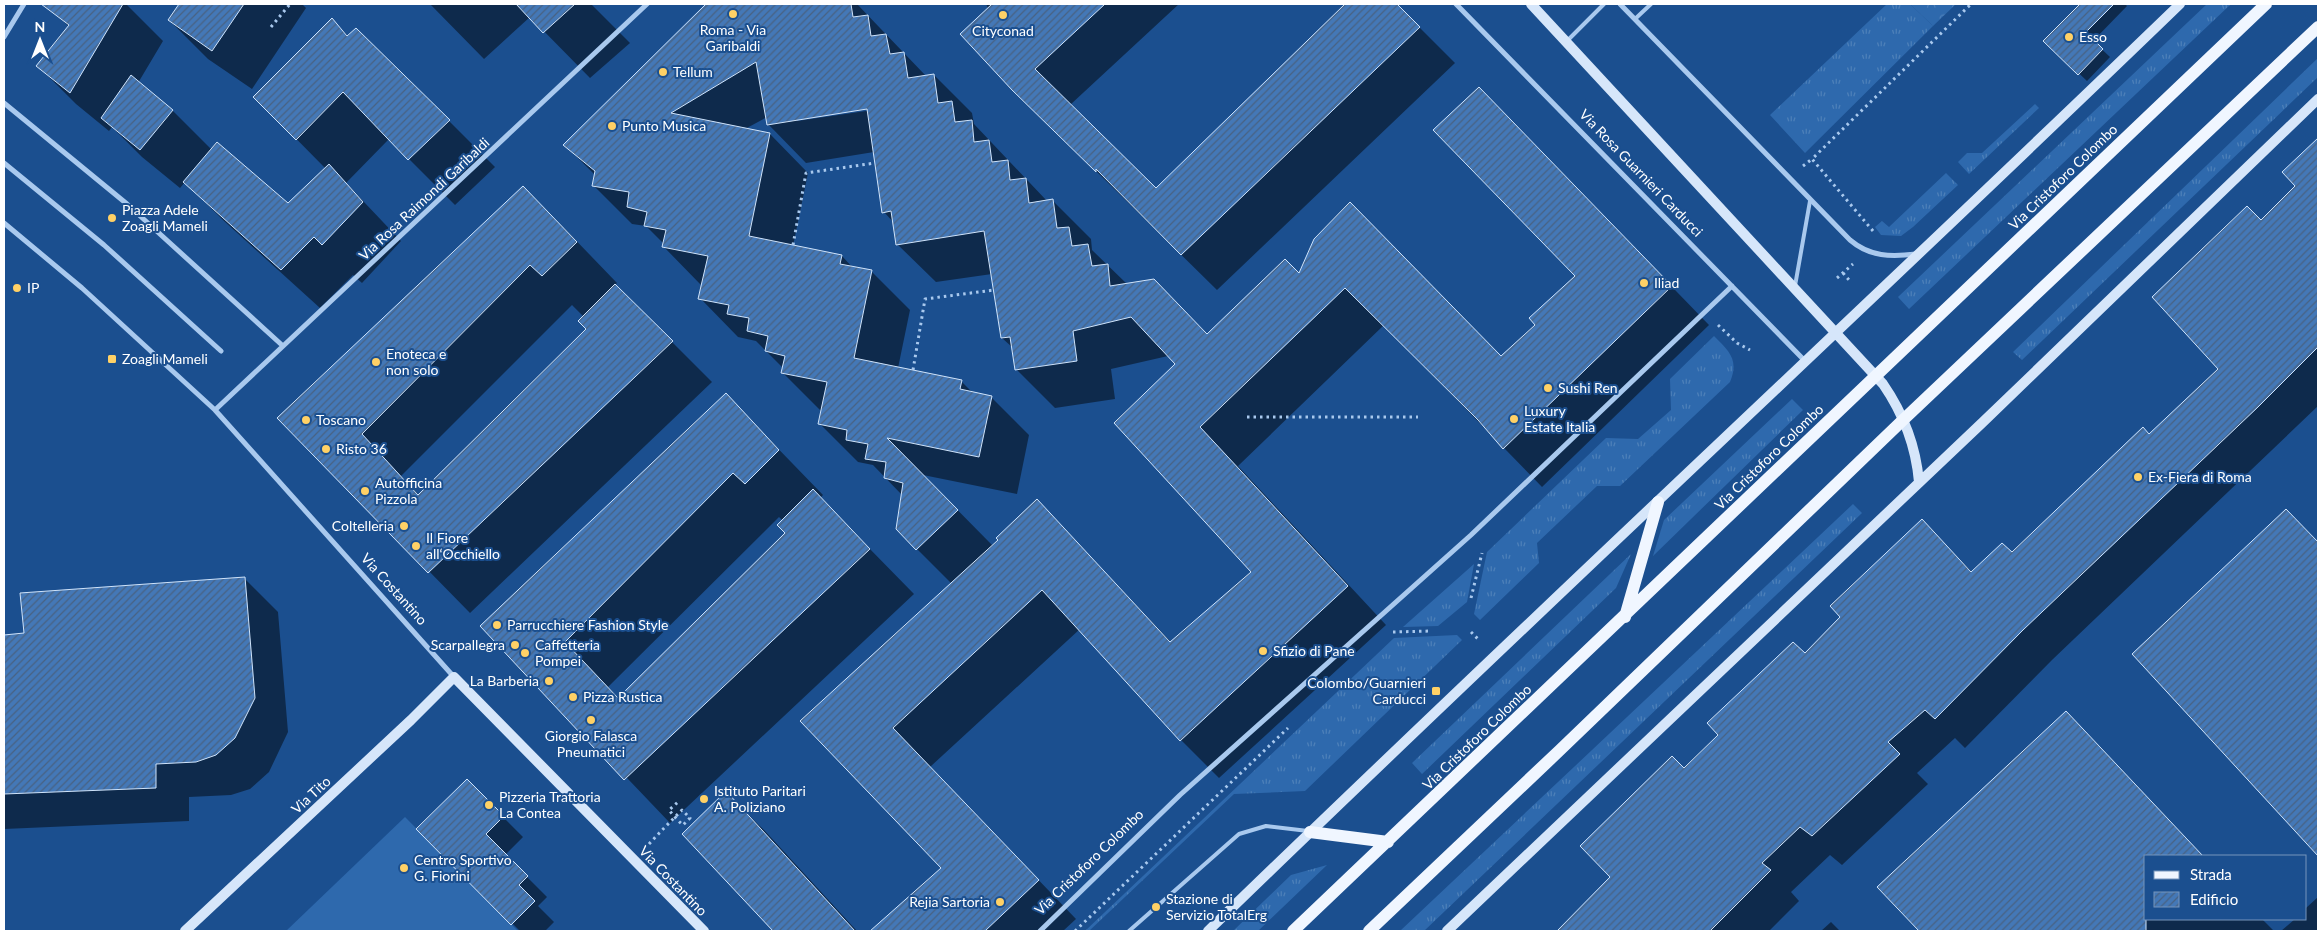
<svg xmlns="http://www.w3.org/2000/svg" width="2322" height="935" viewBox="0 0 2322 935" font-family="Lato,sans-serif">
<defs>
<pattern id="grass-tufts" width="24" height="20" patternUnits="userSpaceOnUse" patternTransform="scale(1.25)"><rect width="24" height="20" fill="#2e69ad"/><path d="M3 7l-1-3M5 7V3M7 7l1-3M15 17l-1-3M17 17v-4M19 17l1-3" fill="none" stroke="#4d80b9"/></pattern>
<pattern id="park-crowns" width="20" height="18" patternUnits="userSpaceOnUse" patternTransform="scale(1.25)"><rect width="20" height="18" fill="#2e69ad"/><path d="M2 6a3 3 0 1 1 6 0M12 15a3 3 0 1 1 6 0" fill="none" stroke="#4d80b9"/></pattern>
<pattern id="building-hatch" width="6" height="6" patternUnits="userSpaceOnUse" patternTransform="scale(1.25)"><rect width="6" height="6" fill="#4478b7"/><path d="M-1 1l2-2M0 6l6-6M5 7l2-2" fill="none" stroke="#486282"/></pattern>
</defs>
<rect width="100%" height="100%" fill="#1b4f8f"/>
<path fill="url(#grass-tufts)" d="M1887,4H1910L1933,26L1805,153L1770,115Z
M2207,4H2231L1909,309L1898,297Z
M2318,58V77L2022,360L2013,352Z
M2035,104L2039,108L1969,174L1958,162L1967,153H1982Z
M1946,173L1958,185L1913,227L1901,236L1881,235L1875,227L1882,221L1889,227Z
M1714,336C1730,352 1739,360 1730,382L1620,486H1597L1537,543L1539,563L1480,620L1474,614L1487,552L1606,438L1638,439L1671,410L1670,379Z
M1792,399L1803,410L1653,556L1664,520Z
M1853,504L1862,513L1424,931H1400Z
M1631,554L1616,588L1422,774L1412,763Z
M1474,564L1467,602L1438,626L1403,627Z
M1457,635L1462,640L1305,791L1234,794L1089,931H1085L1394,638Z
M1327,865L1258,931H1233L1291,875Z"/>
<path fill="url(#park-crowns)" d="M1910,4H1956L1933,26Z"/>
<path fill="#2e69ad" d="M405,817L518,931H286Z"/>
<path fill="#0007" fill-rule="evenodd" d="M67,4H126L163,41L138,83L173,111L212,150L288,204L326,169L255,97L332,20L348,36L449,121L495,167L455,205L389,139L346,183L401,241L362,283L353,275L320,308L224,221L185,182L180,188L142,157L112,127L109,131L76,104L38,66L69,27L59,16Z
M181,4H302L306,8L252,89L208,59L169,20Z
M430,4H591L630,43L590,78L530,17L484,59Z
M707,4H857L926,76L934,75L972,113L974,124L1047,201L1052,200L1091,239L1092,250L1127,284L1207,335L1299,275L1315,240L1501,357L1537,325L1577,276L1517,127L1709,325L1542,487L1384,325L1238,466L1386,625L1219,778L1181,740L1080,629L930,767L1076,919L1063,931H872L943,868L802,721L952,584L917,549L902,495L873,465L858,462L820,424L821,411L782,372L783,368L756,341L738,337L700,298L701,285L663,246L664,244L646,226L632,224L593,185L595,175L565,145ZM873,107V110L797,121V119ZM767,117L768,124L806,163L874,152L884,212L894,223L897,244L936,282L992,274L1002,338L1013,348L1016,369L1055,408L1115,399L1111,369L1168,356L1176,364L1253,572L1172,643L1037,501L993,546L923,475L1017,494L1029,435L991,397L973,393L961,381L898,368L910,310L871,271L853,268L842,256L793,246L808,173L770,134L745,129Z
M986,4H1179L1070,105L1156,190L1347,4H1396L1455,63L1217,290L1038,114Z
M2081,4H2125L2127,6L2093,41L2110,57L2087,81L2045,41Z
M2318,139V406L2052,660L1965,748L1955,738L1917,773L1928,784L1842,865L1830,855L1791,892L1799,901L1769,931H1557L1612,877L1684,770L1842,617L1922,521L1973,573L2012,554L2149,435L2220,370L2261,222L2297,186L2284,172Z
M564,228L617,283L615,285L712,382L470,613L279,418ZM572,305L584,317L587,329L419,495L401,476Z
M726,395L823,495L820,498L914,594L670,823L482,626ZM779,517L783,521L787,533L619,699L608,687Z
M2304,528L2318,543V854L2133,654Z
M244,578L278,612L288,732L269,772L250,789L231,795L189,797V821L4,829V636L26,634Z
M2083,730L2203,856H2146V919H2262L2274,931H1921L1879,888Z
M467,781L523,837L505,855L547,897L538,906L554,922L545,931H520L418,829Z
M726,793L765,831L857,931H775L684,834Z
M2318,897V931H2281L2295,919H2306V908Z
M1831,922L1840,931H1821Z"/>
<path fill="url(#building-hatch)" stroke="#cfe3fa" d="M41,4H123L70,93L36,66L69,25Z
M179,4H244L212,51L168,20Z
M516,4H575L543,33Z
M706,4H851L853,17L868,15L871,36L886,34L890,54L904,52L908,78L934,74L938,103L952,101L955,122L972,120L974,142L989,140L992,162L1008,160L1010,180L1026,178L1029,203L1053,199L1057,228L1069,227L1072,246L1088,244L1092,266L1108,264L1110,286L1154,279L1207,334L1285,259L1299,273L1314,239L1350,202L1501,356L1535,325L1529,318L1575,276L1433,130L1479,87L1672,286L1503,449L1478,420L1345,288L1200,427L1348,586L1180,741L1042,590L893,728L1039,880L985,931H870L941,868L800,721L998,540L996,538L1037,499L1170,642L1251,572L1114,423L1175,364L1131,317L1073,331L1077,361L1015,370L1010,337L1001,338L984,231L896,245L891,211L882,213L867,109L767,125L756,62L671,113L770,133L749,236L842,255L840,264L872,270L854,358L962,380L960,389L992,396L979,457L887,438L958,510L916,550L896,529L903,483L884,478L886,462L865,459L868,444L846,440L847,430L818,424L827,382L781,373L785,356L765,351L768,336L747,331L749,318L727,314L729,305L698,299L708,256L662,247L666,230L644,226L647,212L627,207L629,192L592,186L595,171L563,145Z
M992,4H1105L1035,69L1156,188L1345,4H1397L1420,27L1181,255L1096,169V172L1012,90L960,34Z
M2080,4H2114L2086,32L2103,49L2078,75L2043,41Z
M332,18L347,36L356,28L450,120L408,160L343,92L296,140L253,97Z
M131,75L173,110L140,150L101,118Z
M2318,138V347L2258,407L2023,630L1935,719L1925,710L1888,742L1900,754L1812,836L1800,827L1762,863L1771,870L1710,931H1557L1610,877L1580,846L1672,756L1684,768L1718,735L1707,723L1793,642L1805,653L1840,617L1830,606L1922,519L1971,572L2002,543L2012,552L2143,427L2149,434L2218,369L2152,297L2247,206L2261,220L2295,186L2282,172Z
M217,142L288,203L329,164L363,202L322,245L314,237L281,270L183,182Z
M523,186L577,242L542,276L530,265L362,434L418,495L586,329L578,321L615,284L673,341L428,573L277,418Z
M726,393L779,450L745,484L733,473L565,642L618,698L785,533L777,525L813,489L870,549L624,780L480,626Z
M2286,509L2318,542V856L2132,654Z
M245,577L255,698L235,738L216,755L196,762L156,764V788L4,794V635L24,633L20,593Z
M2066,711L2203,856H2146V931H1919L1877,887Z
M467,779L504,816L486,834L528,876L519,885L535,901L511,925L416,829Z
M726,791L855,931H773L682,834Z"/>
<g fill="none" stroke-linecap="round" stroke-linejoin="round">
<path stroke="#a9c9ee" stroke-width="3" stroke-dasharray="2.5 4" stroke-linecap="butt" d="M271,27L290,4
M1803,166L1812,159
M1873,231L1812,159L1971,4
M793,245L806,173L875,163
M1843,273L1849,280
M1837,278L1853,264
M1718,325L1737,343L1750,350
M913,370L925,299L994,290
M1247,417H1418
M1471,598L1482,553
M1393,632L1432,631
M1471,632L1480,641
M649,844C660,832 671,821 682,810L690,818L683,825C678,821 673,815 669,810L678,802
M1075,931L1288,728"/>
<path stroke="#a9c9ee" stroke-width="4" d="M1635,19L1651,4
M1567,41L1604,4
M1795,286L1810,201
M1129,931L1239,834L1266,826L1308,831"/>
<path stroke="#a9c9ee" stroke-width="5" d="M1456,4L1805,361
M1620,4L1850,240C1870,257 1891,257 1916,254
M4,37L24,4
M4,103L127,204L283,346
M4,163L104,245L221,351
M4,223L82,288L215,410L454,677
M215,410L647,4
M1040,931L1180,795L1471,535L1732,286"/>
<path stroke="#d6e6fa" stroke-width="10" d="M1531,4L1883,384C1903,413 1916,447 1919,482
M185,931L411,720L454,677L704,931
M1208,931C1529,619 1858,315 2180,4
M1447,931L1983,422L2318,99"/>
<path stroke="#f0f6ff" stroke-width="12" d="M1625,617L1658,502
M1310,832L1388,842
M1293,931L2266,4
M1369,931L1560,750L1903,420L2318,27"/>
</g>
<g fill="#ffd166" stroke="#1b4f8f" stroke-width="2">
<circle cx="733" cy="14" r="5"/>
<circle cx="1003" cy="15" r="5"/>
<circle cx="2069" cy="37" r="5"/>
<circle cx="663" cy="72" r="5"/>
<circle cx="612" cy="126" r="5"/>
<circle cx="112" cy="218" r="5"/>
<circle cx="1644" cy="283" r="5"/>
<circle cx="17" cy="288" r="5"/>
<rect x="107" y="354" width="10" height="10" rx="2.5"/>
<circle cx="376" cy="362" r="5"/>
<circle cx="1548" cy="388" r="5"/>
<circle cx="1514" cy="419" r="5"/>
<circle cx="306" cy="420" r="5"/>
<circle cx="326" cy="449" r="5"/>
<circle cx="2138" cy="477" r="5"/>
<circle cx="365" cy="491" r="5"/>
<circle cx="404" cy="526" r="5"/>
<circle cx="416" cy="546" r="5"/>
<circle cx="497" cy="625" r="5"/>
<circle cx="515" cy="645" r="5"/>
<circle cx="1263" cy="651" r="5"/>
<circle cx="525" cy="653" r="5"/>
<circle cx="549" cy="681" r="5"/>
<rect x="1431" y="686" width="10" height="10" rx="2.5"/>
<circle cx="573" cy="697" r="5"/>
<circle cx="591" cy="720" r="5"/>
<circle cx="704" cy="799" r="5"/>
<circle cx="489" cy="805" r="5"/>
<circle cx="404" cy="868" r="5"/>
<circle cx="1000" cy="902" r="5"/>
<circle cx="1156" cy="907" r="5"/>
</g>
<g text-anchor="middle" stroke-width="4" stroke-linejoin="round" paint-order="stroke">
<g font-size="14" fill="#fff" stroke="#1b4f8f" text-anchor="start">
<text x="733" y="35" text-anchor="middle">Roma - Via<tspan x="733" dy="16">Garibaldi</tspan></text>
<text x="1003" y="36" text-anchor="middle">Cityconad</text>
<text x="2079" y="42">Esso</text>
<text x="673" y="77">Tellum</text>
<text x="622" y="131">Punto Musica</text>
<text x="122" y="215">Piazza Adele<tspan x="122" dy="16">Zoagli Mameli</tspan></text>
<text x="1654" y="288">Iliad</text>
<text x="27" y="293">IP</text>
<text x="386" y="359">Enoteca e<tspan x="386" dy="16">non solo</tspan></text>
<text x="122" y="364">Zoagli Mameli</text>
<text x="1558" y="393">Sushi Ren</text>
<text x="1524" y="416">Luxury<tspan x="1524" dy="16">Estate Italia</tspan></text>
<text x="316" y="425">Toscano</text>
<text x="336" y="454">Risto 36</text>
<text x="2148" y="482">Ex-Fiera di Roma</text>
<text x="375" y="488">Autofficina<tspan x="375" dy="16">Pizzola</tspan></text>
<text x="394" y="531" text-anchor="end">Coltelleria</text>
<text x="426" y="543">Il Fiore<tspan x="426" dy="16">all‘Occhiello</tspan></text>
<text x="507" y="630">Parrucchiere Fashion Style</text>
<text x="505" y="650" text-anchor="end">Scarpallegra</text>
<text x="535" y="650">Caffetteria<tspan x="535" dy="16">Pompei</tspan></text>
<text x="1273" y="656">Sfizio di Pane</text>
<text x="539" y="686" text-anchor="end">La Barberia</text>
<text x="1426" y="688" text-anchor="end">Colombo/Guarnieri<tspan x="1426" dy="16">Carducci</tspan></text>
<text x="583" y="702">Pizza Rustica</text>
<text x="591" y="741" text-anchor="middle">Giorgio Falasca<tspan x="591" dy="16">Pneumatici</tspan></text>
<text x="714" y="796">Istituto Paritari<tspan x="714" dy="16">A. Poliziano</tspan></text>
<text x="499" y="802">Pizzeria Trattoria<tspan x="499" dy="16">La Contea</tspan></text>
<text x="414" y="865">Centro Sportivo<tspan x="414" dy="16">G. Fiorini</tspan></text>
<text x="1166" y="904">Stazione di<tspan x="1166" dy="16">Servizio TotalErg</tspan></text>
<text x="990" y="907" text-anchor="end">Rejia Sartoria</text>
</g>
<g font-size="14" fill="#fff" stroke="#1b4f8f">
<text transform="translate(1641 173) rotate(46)" y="5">Via Rosa Guarnieri Carducci</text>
<text transform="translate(2063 177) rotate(-44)" y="5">Via Cristoforo Colombo</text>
<text transform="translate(424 199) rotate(-43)" y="5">Via Rosa Raimondi Garibaldi</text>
<text transform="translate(1769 457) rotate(-44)" y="5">Via Cristoforo Colombo</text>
<text transform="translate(394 589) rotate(48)" y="5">Via Costantino</text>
<text transform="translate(1477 737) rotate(-44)" y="5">Via Cristoforo Colombo</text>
<text transform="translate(311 795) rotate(-43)" y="5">Via Tito</text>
<text transform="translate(1089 862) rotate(-44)" y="5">Via Cristoforo Colombo</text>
<text transform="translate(673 881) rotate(46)" y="5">Via Costantino</text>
</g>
</g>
<rect width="2322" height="935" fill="none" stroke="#ffffff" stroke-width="10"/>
<rect x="2144" y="855" width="162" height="65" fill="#1b4f8f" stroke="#7695bc"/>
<rect x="2154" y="871" width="25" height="8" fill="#f0f6ff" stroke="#7695bc"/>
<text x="2190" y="880" font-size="15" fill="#ffffff">Strada</text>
<rect x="2154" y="892" width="25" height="15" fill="url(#building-hatch)" stroke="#7695bc"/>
<text x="2190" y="905" font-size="15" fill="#ffffff">Edificio</text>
<g transform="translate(40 40)" stroke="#1b4f8f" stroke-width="4" paint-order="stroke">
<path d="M0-4L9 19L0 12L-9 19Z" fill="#ffffff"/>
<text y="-8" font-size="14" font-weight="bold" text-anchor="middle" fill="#ffffff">N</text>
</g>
</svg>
